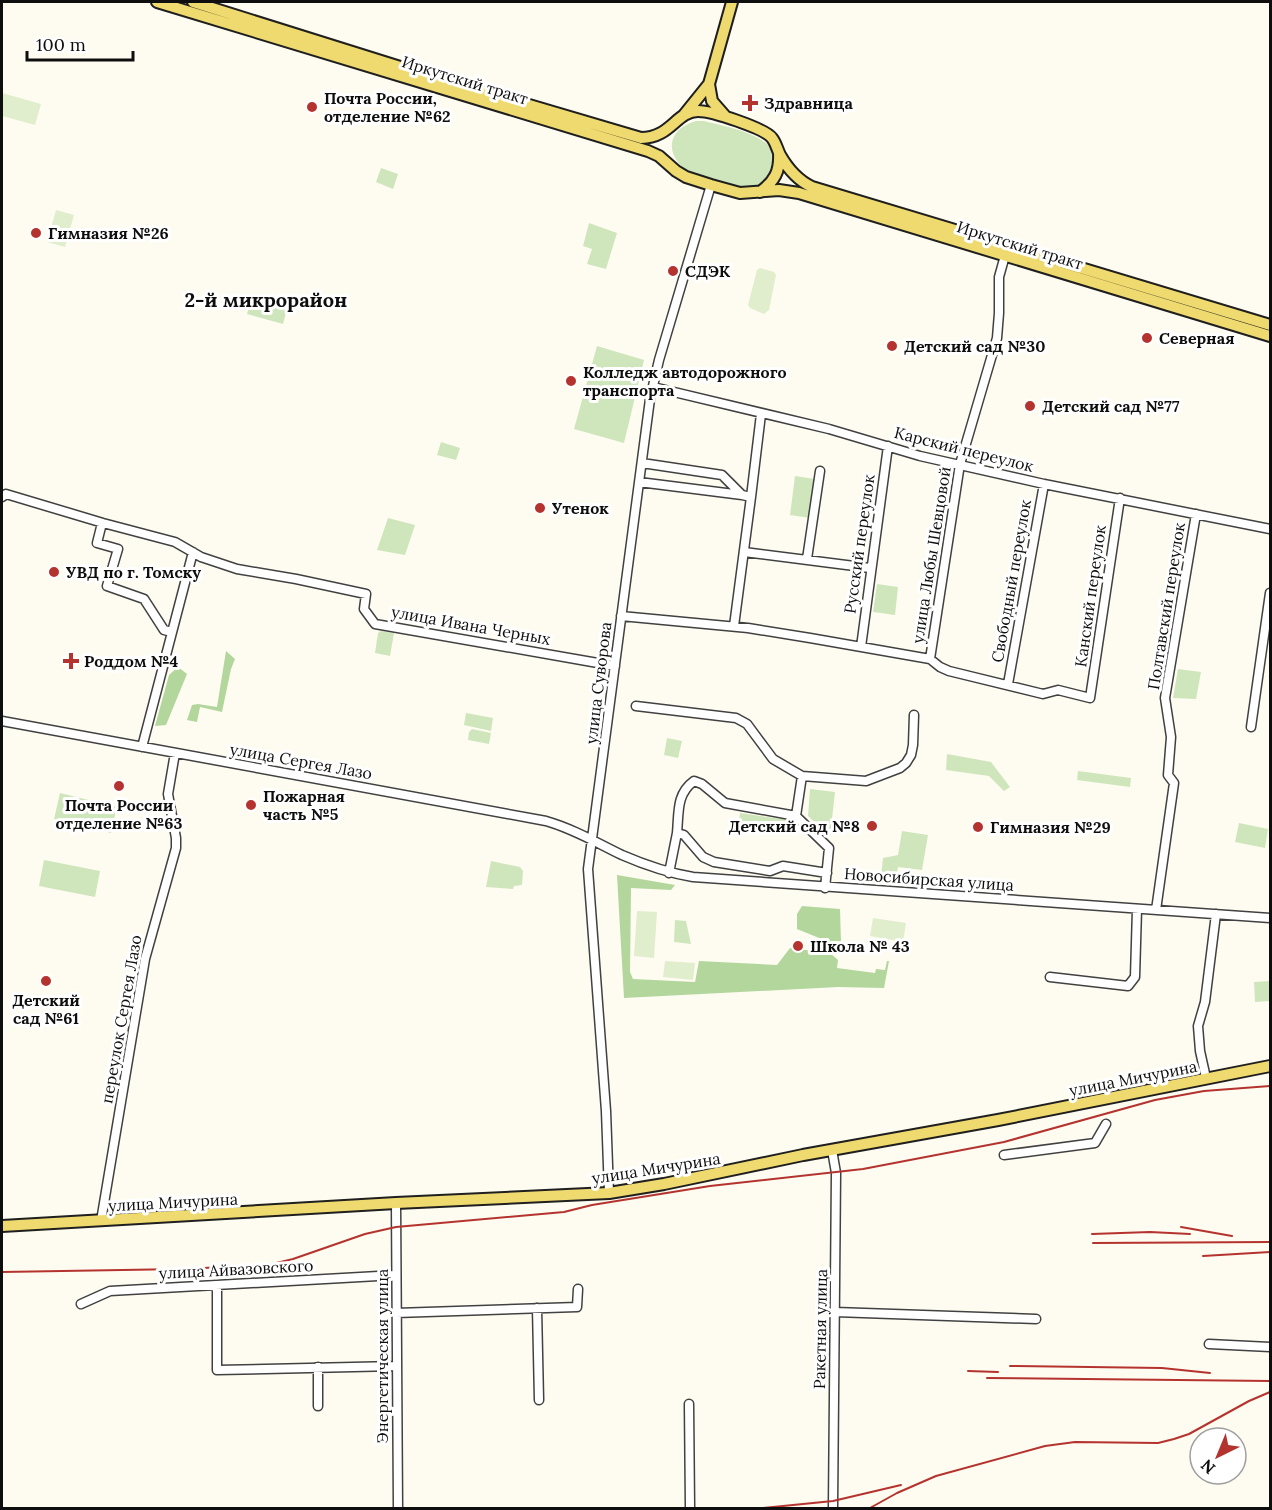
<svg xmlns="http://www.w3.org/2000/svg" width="1272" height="1510" viewBox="0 0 1272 1510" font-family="Lora,serif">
<rect width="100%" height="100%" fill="#fefcf0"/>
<path fill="#cfe6bc" d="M696,121H704C726,127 794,137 770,175C765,183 757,188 748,188C729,187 707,178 689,173C665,155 665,130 696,121Z
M381,168L398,174L393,189L376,182Z
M589,223L617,233L606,269L587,264L592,249L583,246Z
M251,299L287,309L283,324L247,314Z
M597,346L644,360L624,443L574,429Z
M441,442L460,448L456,460L437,455Z
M795,476L815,479L810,518L790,515Z
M388,518L415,525L405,555L377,550Z
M877,584L898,587L895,615L873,612Z
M381,631L394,633L390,656L375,653L378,633Z
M1178,669L1201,672L1196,699L1173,698Z
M466,713L493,718L491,731L464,725Z
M472,729L491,733L489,744L468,740L469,732Z
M667,738L682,741L678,758L664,755Z
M947,754L991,762L1010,787L1004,791L989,776L946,770Z
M1078,771L1131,778L1130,787L1077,780Z
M810,789L835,792L830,837L808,816Z
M60,793L117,807L111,833L54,819Z
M740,813L796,821L799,823L792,835L738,827Z
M1239,823L1268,829L1265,848L1235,842Z
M902,831L928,835L922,870L898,867L896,878L881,876L883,858L898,855Z
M44,860L100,871L95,897L39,886Z
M491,861L520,867L523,871L522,885L514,886L513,889L486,887Z
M675,920L686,921L691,944L674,942Z
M1270,981V1001L1255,1002L1254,982Z"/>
<path fill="#b2d69c" d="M226,651L235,659L231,669L222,712L200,707L197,722L187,720L192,705L198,704L217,707Z
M178,667L187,674L166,725L155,726L169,675Z
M617,875L675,885L671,890L631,888L630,972L633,979L695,982L699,961L777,965L790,948L830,953L838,960L837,968L875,973L876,969L885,970L887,961H889L884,988L838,987L624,998Z
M802,906L840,909L841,943L824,940L797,929V914Z"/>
<path fill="#e0eecd" d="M2,93L41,104L35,125L2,116Z
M56,210L74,215L65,247L47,242Z
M760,268L774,272L776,275L769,310L764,314L750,308L748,305L757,270Z
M637,911L657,912L654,958L634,956Z
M873,918L906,923L903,942L870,936Z
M665,961L695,963L693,980L663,977Z"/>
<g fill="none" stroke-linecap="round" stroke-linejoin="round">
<g stroke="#414141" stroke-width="11">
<path id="minor" d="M653,387L829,429L920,456L1044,484L1270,529
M642,463L722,475L742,495L751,497L734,626
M639,482L742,495
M2,497L6,494L103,523L175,542L201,557L237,569L296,579L366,594L364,609L375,624L615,666
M751,497L761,414
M102,523L97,543L118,549L107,586L144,599L164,630L172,632
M744,552L870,568
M807,559L820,471
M621,616L748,628L810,638L930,659L940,667L949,671L1043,694L1058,690L1090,698L1120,498
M861,647L888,446
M930,659L960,464L997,338L999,313V277L1006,252
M1008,684L1044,484
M636,706L736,718L747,724L773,759L802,776L866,781L900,768L906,763L911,755L913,745L914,715
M2,721L546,821C574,829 597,843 622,855C645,865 669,873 693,877L1270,918
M1251,727L1270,593
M142,747L193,552
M802,776L796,816L829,848L825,888
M677,833C679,813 676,794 694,781L702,784L725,803L796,816
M669,873L677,833L684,835L703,857L714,862L770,871L783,866L827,873
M1156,910L1174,783L1168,775L1171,737L1165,698L1196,514
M1050,977L1128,986L1135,977L1137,909
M1206,1078L1200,1051L1198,1026L1205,1002L1216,914
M832,1150L836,1173L833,1508
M1004,1155L1095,1143L1106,1124
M609,1193L606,1111L588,869L650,399L659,360L711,185
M396,1203L398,1508
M101,1221L145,959L176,848V838L168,794L175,753
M217,1285V1370L397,1366
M81,1304L110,1291L396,1275
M537,1308L539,1400
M835,1312L1036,1319
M396,1313L577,1307L578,1289
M1209,1344L1270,1347
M689,1404L690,1508
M318,1406V1367"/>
</g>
<g stroke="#1f1f1f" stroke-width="14">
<path id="major" d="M157,2L648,151L659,156L676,171L686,177L711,185L740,193L779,190L799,193L1270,336
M193,2L397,66L641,138C671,138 676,111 698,111C712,111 764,128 772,138C776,143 777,149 780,155C788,169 797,180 812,187L1270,325
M709,84L712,101L726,117
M684,115L709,84L732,2
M760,192C775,181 780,171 779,153
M2,1226L396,1203L609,1193L664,1184L803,1155L998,1120L1270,1066"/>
</g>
<use href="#minor" stroke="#fff" stroke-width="8"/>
<use href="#major" stroke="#efda6f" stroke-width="10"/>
<path stroke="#b5332f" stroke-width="2" d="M1181,1227L1232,1236
M1092,1234L1150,1232L1190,1234
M1093,1243L1270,1242
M1203,1256L1270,1252
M2,1272L182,1269L268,1265L293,1259L365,1234L396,1227L564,1212L592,1205L710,1186L863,1169L1004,1142L1155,1100L1204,1091L1270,1086
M1010,1366L1162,1368L1210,1373
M968,1371L998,1372
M987,1378L1270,1381
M763,1508L833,1501L901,1485
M870,1508L897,1493L936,1476L1045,1446L1075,1442L1158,1443L1174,1439L1189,1434L1249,1401L1270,1392"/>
</g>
<g fill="#b5332f" stroke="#fff" stroke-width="2">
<path d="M747 94h6v6h6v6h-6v6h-6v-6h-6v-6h6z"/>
<circle cx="312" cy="107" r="6"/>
<circle cx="36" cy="233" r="6"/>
<circle cx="673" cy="271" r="6"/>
<circle cx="1147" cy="338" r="6"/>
<circle cx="892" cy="346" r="6"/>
<circle cx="571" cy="381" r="6"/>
<circle cx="1030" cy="406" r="6"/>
<circle cx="540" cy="508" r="6"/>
<circle cx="54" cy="572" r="6"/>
<path d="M68 652h6v6h6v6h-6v6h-6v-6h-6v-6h6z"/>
<circle cx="119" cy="786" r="6"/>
<circle cx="251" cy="805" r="6"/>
<circle cx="872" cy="826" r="6"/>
<circle cx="978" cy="827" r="6"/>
<circle cx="798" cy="946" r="6"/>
<circle cx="46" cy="981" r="6"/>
</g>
<g text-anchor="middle" stroke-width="6" stroke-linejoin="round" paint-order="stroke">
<g font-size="16" fill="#0e0e0e" stroke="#fff">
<text transform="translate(465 80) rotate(17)" y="6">Иркутский тракт</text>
<text transform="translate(1020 245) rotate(17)" y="6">Иркутский тракт</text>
<text transform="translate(964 449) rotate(14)" y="6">Карский переулок</text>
<text transform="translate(859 544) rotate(-82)" y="6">Русский переулок</text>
<text transform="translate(931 555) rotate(-81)" y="6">улица Любы Шевцовой</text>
<text transform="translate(1011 581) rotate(-80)" y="6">Свободный переулок</text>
<text transform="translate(1090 596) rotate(-82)" y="6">Канский переулок</text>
<text transform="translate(1166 606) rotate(-81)" y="6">Полтавский переулок</text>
<text transform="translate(471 625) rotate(10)" y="6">улица Ивана Черных</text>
<text transform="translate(598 683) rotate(-83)" y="6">улица Суворова</text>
<text transform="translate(301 761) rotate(10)" y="6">улица Сергея Лазо</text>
<text transform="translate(929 879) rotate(4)" y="6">Новосибирская улица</text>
<text transform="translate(121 1019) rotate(-80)" y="6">переулок Сергея Лазо</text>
<text transform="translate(1133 1078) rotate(-11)" y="6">улица Мичурина</text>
<text transform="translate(656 1168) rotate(-9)" y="6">улица Мичурина</text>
<text transform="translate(173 1202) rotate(-3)" y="6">улица Мичурина</text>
<text transform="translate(236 1269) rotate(-3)" y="6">улица Айвазовского</text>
<text transform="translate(820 1329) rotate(-89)" y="6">Ракетная улица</text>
<text transform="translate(382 1356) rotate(-90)" y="6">Энергетическая улица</text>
</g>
<g font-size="16" font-weight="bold" fill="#0e0e0e" stroke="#fff" text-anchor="start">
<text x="324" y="104">Почта России,<tspan x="324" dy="18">отделение №62</tspan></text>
<text x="764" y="109">Здравница</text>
<text x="48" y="239">Гимназия №26</text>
<text x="685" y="277">СДЭК</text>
<text x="1159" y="344">Северная</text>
<text x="904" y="352">Детский сад №30</text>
<text x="583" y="378">Колледж автодорожного<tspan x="583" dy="18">транспорта</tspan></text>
<text x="1042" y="412">Детский сад №77</text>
<text x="552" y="514">Утенок</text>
<text x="66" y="578">УВД по г. Томску</text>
<text x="84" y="667">Роддом №4</text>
<text x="263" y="802">Пожарная<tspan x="263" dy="18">часть №5</tspan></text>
<text x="119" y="811" text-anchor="middle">Почта России<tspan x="119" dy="18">отделение №63</tspan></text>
<text x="860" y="832" text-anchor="end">Детский сад №8</text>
<text x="990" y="833">Гимназия №29</text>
<text x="810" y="952">Школа № 43</text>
<text x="46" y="1006" text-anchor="middle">Детский<tspan x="46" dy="18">сад №61</tspan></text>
</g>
<g font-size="20" font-weight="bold" fill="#0e0e0e" stroke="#fff">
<text x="266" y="307">2-й микрорайон</text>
</g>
</g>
<rect width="1272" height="1510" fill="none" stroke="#0e0e0e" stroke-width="6"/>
<g transform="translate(1218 1456) rotate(223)"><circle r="28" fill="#ffffff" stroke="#9f9f9f" stroke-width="1.5"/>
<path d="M0-4.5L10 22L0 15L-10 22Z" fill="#b5332f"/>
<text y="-9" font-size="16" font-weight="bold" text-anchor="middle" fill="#0e0e0e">N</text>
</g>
<path d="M27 51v9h106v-9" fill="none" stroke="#0e0e0e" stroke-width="3"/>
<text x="36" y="51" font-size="18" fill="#0e0e0e" stroke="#ffffff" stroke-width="4.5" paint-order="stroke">100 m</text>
</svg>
